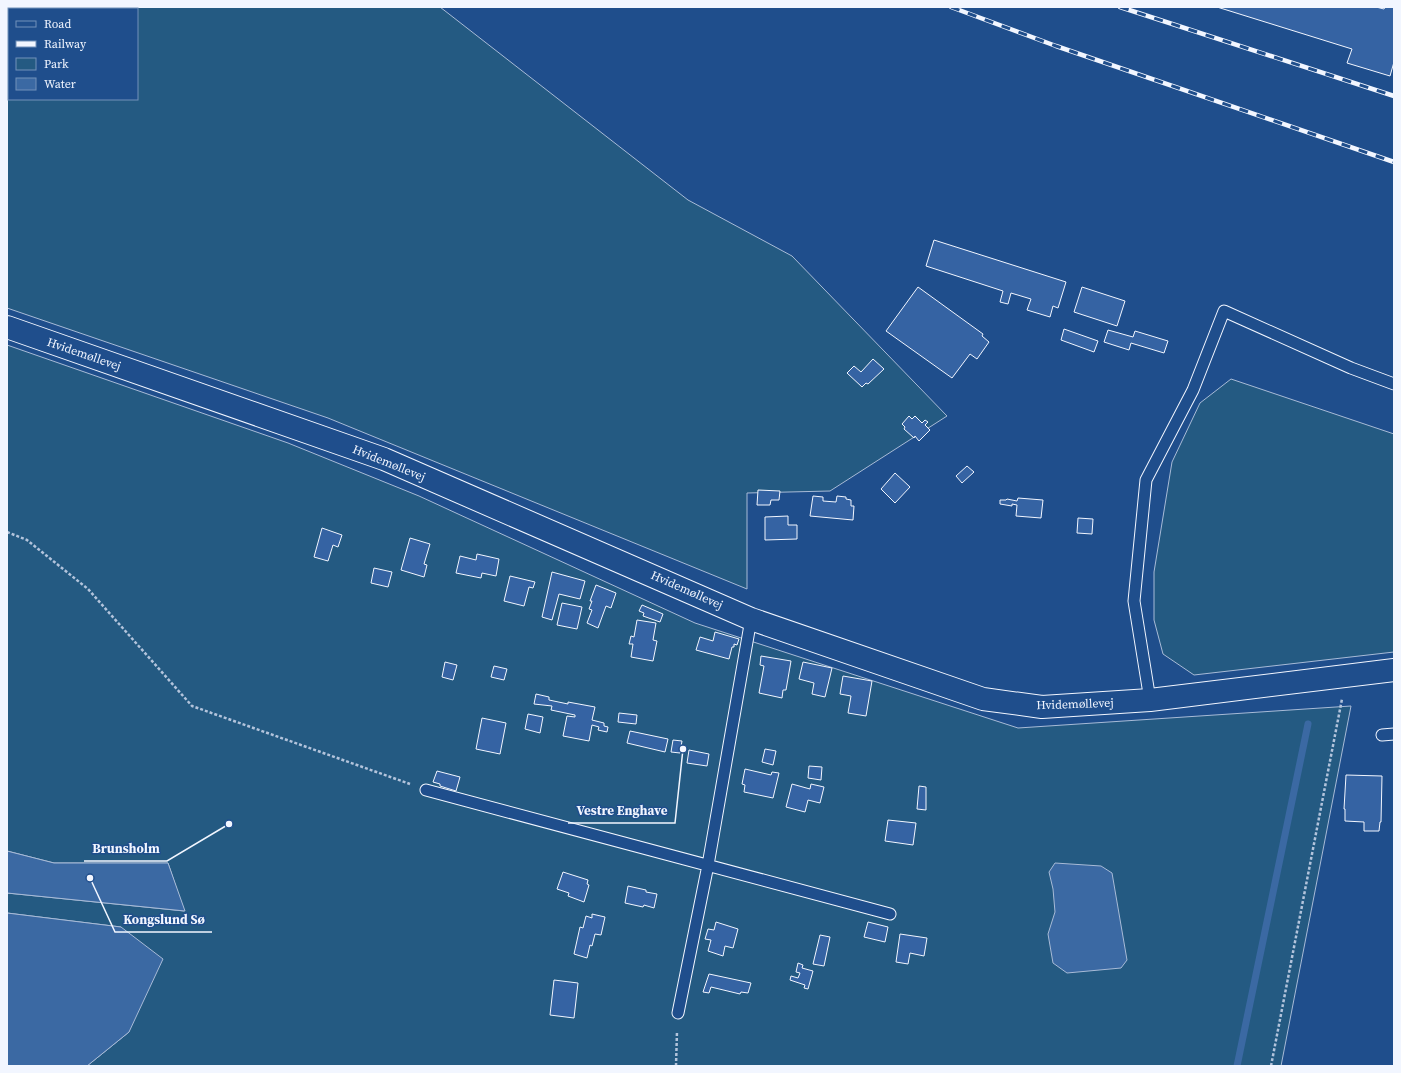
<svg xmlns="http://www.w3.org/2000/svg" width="1401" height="1073" viewBox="0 0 1401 1073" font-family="'Source Serif 4',serif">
<rect width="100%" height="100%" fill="#1f4e8c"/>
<path fill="#245a82" stroke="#a8bbd7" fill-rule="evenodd" d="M7,7H440L688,200L792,256L947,416L830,491L747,493V589L328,418L7,308ZM9,9H137V99H9Z
M7,345L288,443L419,496L695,623L1018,728L1351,706L1281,1066H87L129,1032L121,927L7,913V893L184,911L168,863H54L7,851Z
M1231,379L1394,434V652L1194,675L1163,654L1154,620V572L1172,462L1200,403Z"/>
<path fill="#3b69a3" stroke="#a8bbd7" d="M7,851L54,863H168L185,911L7,893Z
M1055,863L1101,866L1112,873L1127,960L1121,968L1067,973L1053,963L1048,934L1055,912L1053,889L1049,872Z
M7,913L121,927L163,959L129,1032L87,1066H7Z"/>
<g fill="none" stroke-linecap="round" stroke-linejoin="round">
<path stroke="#3b69a3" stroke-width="7" d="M1237,1066L1308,724"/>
</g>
<path fill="#3563a3" stroke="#f2f6ff" d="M1217,7H1376L1384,9L1385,7H1394V62L1390,76L1347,63L1352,49Z
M934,240L1066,282L1058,308L1053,306L1050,317L1027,310L1031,299L1011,293L1008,304L1000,302L1003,291L926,266Z
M918,287L983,334L982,336L989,342L977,359L970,354L952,378L886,331Z
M1082,287L1125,301L1117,326L1074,312Z
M1064,329L1098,341L1094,352L1061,340Z
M1108,330L1133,337L1135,331L1168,341L1164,353L1131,343L1129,350L1104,342Z
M873,359L884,369L868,384L866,383L862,387L847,373L854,366L861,372Z
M909,416L912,419L915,416L922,423L925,420L928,422L925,425L930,430L919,441L915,436L914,438L904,429L905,427L902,424Z
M967,466L974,472L962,483L956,476Z
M895,473L910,487L895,503L881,489Z
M758,490L780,491L779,500H771L770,505H757Z
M813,496L823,497V501L836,502L837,496L846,497V499L851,500V506H854L853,520L810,516Z
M1018,498L1043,500L1041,518L1016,516L1017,505L1012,504V506L1000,504V500H1006L1007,499L1017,501Z
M788,516V525H797V539L765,540V517Z
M1078,518L1093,519L1092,534L1077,533Z
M322,528L342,535L338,547L333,545L328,561L314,557Z
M410,538L430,544L424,564L427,565L424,577L401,570Z
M477,554L499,559L496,576L482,573L481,578L456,573L460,556L476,560Z
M374,568L392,572L388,587L371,583Z
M552,572L585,581L580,599L559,594L552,620L542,617Z
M510,576L535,582L533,588L529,587L524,606L504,601Z
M596,585L616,593L611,608L606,606L598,628L587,623L592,610L589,609L592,601H590Z
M562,603L582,607L577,629L557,625Z
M642,605L663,614L660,622L643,616L644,613L639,611Z
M637,620L656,623L653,640L657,641L653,661L631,657L633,644H629L631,636L634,637Z
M715,632L739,639L737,645L734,644V647H732L729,659L696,650L700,637L713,641Z
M761,656L791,661L786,690H783L782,698L759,693L764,666L760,665Z
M445,662L457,665L453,680L442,677Z
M803,662L832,668L825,697L812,694L814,683L799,679Z
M494,666L507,669L504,680L491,677Z
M843,676L872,681L866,716L848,713L851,696L840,694Z
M536,694L549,697V700L568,704V702L595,707L592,720L604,723V726L608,727L607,732L598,730L599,727L592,725L589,741L563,736L567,716L575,717V715L551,710L552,706L534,704Z
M619,713L637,715L636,724L618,722Z
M528,714L543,717L540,733L525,729Z
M482,718L506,723L500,754L476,749Z
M630,731L668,739L665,752L627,743Z
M673,740L682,741L680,753L671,752Z
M765,749L776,751L773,765L762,762Z
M689,750L709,754L707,766L687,763Z
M809,766L822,767L821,780L808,778Z
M745,769L771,775L772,772L779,773L773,798L744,792L745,785L742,784Z
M437,771L460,777L456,791L440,786V784L433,782Z
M1346,775L1382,776L1381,822H1380L1379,831H1364V822L1345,821V809H1344Z
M792,784L810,789L811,784L824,787L820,803L808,800L805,812L786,807Z
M919,786L926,787V810L917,809Z
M888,820L916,823L913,845L885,841Z
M563,872L588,880L587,884L589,885L584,902L568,896L569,893L557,889Z
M628,886L646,890V892L657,894L654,908L644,905L643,907L625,903Z
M592,914L605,917L601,935L595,934L592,946L590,945L587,958L574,954L580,927L583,928L586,916L592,918Z
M716,922L738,929L733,948L725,946L723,956L708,951L711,940L705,939L708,929L714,930Z
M868,922L888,927L885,942L864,937Z
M900,934L927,938L924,956L910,953L908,964L896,962Z
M820,935L830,937L824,966L813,964Z
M798,963L803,965L802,968L813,971L808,989L804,988L805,985L790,980L791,976L798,978L800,973L796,972Z
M709,974L751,983L748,993L741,992L740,994L711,987L709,993L703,992Z
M554,980L578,983L574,1018L550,1015Z"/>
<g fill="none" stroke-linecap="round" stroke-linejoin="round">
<g stroke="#f2f6ff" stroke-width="13">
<path id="service" d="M1150,700L1134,601L1146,480L1193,390L1224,311L1351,368L1394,384
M1382,735L1394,734
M426,790L890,914
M678,1013L708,865L751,619"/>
</g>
<g stroke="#f2f6ff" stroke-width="24">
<path id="minor" d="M7,327L384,459L751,619L983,699L1042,707L1150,700L1394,670"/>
</g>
<path stroke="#b3c4dc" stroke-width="2.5" stroke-dasharray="3 2" stroke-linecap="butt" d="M7,532L27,540L88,589L192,706L410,784
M676,1066L677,1031
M1271,1066L1342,699"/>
<use href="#service" stroke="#1f4e8c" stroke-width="11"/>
<use href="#minor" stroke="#1f4e8c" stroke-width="22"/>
<g stroke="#f2f6ff" stroke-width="4.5">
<path id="rail" d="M951,7L1056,46L1394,162
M1120,7L1394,96"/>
</g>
<use href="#rail" stroke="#1f4e8c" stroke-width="3" stroke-dasharray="9" stroke-linecap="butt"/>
</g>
<g text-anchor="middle" stroke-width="3" stroke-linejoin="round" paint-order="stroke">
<g font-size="12" fill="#f2f6ff" stroke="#1f4e8c">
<text transform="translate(84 354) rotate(19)" y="4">Hvidemøllevej</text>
<text transform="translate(389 463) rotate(22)" y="4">Hvidemøllevej</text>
<text transform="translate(687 590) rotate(24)" y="4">Hvidemøllevej</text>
<text transform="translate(1075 704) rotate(-2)" y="4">Hvidemøllevej</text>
</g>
</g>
<path fill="none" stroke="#f2f6ff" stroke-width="1.5" d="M683 749L675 823H568M229 824L167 861H84M90 878L115 932H212"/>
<g fill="#f2f6ff" stroke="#1f4e8c" stroke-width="1.5">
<circle cx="683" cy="749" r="4"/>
<circle cx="229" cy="824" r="4"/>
<circle cx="90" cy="878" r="4"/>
</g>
<g font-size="13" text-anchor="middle" font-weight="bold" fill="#f2f6ff" stroke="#1f4e8c" stroke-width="3" stroke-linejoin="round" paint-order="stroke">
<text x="622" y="815">Vestre Enghave</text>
<text x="126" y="853">Brunsholm</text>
<text x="164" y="924">Kongslund Sø</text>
</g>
<rect width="1401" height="1073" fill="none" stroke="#f2f6ff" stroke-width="16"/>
<rect x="8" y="8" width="130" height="92" fill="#1f4e8c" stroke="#7391ba"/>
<rect x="16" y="21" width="20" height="6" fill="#1f4e8c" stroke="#7391ba"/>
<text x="44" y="28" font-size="12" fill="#f2f6ff">Road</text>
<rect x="16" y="41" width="20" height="6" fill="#f2f6ff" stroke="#7391ba"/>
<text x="44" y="48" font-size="12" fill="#f2f6ff">Railway</text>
<rect x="16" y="58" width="20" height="12" fill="#245a82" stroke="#7391ba"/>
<text x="44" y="68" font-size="12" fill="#f2f6ff">Park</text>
<rect x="16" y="78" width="20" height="12" fill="#3b69a3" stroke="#7391ba"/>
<text x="44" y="88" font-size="12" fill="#f2f6ff">Water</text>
</svg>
